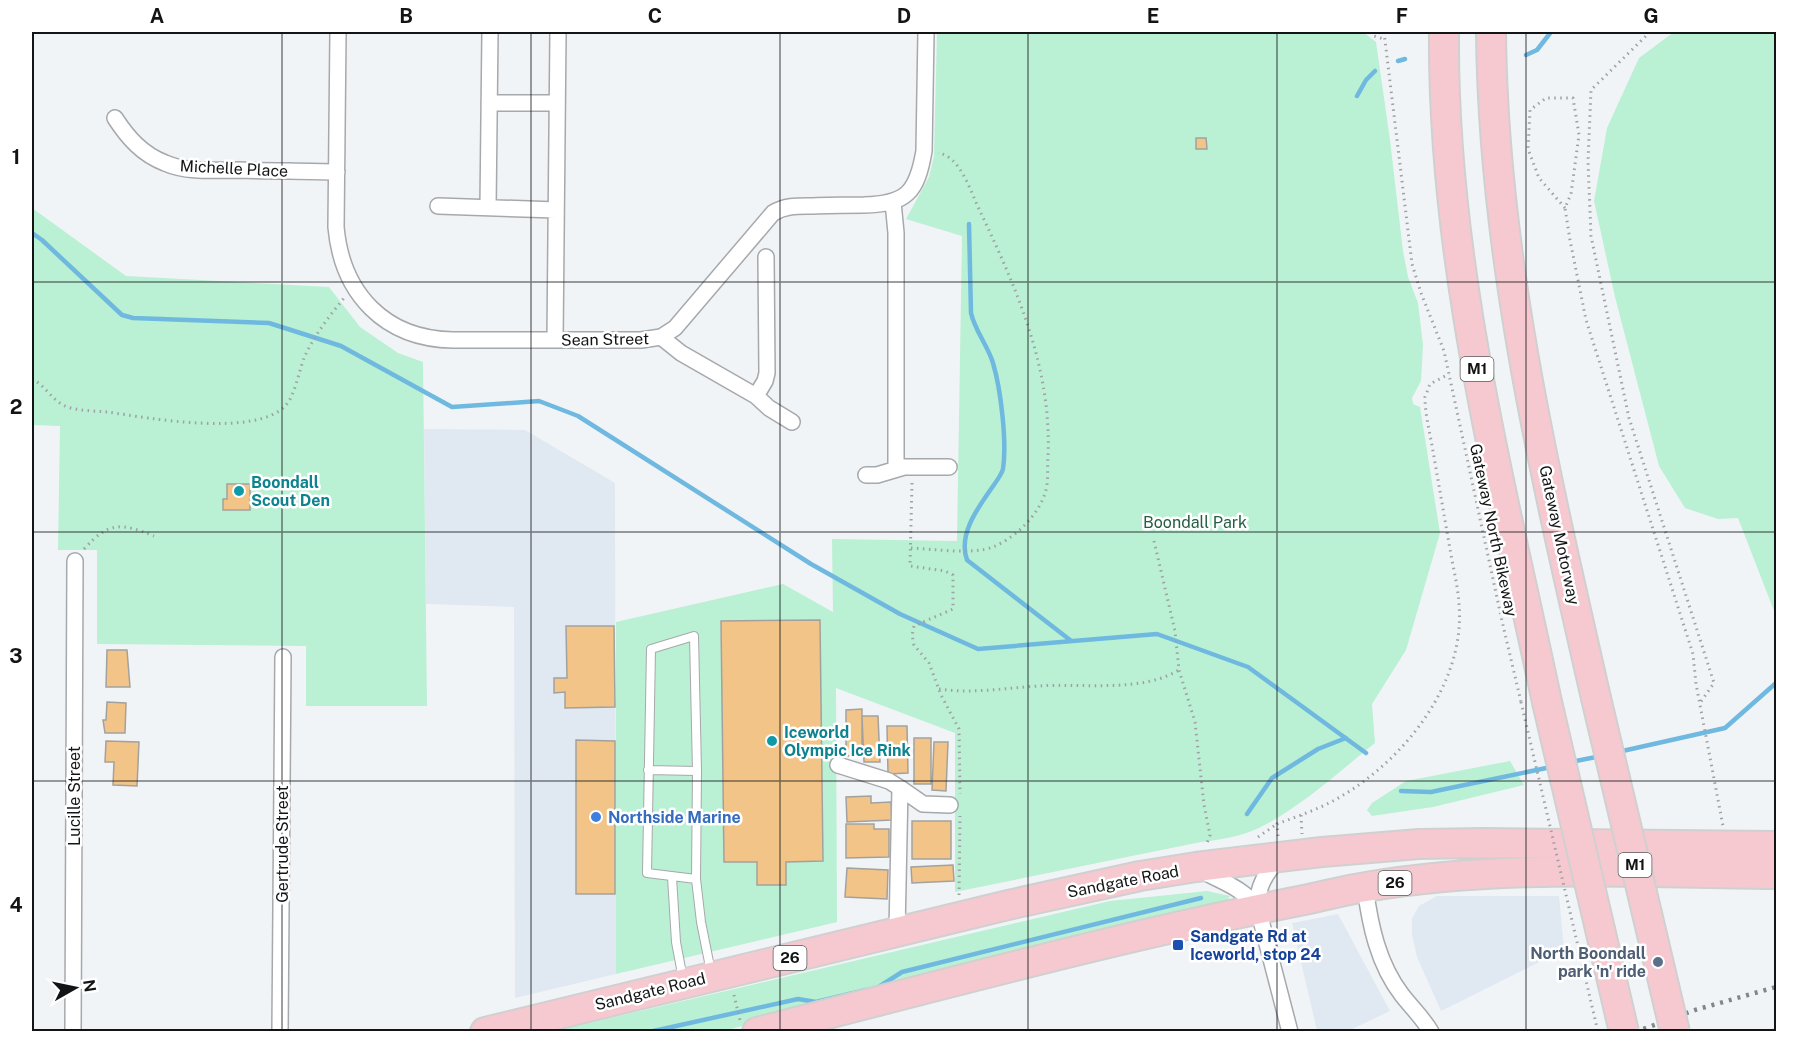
<svg xmlns="http://www.w3.org/2000/svg" width="1808" height="1063" viewBox="0 0 1808 1063" font-family="'Public Sans',sans-serif">
<rect width="100%" height="100%" fill="#f1f4f7"/>
<path fill="#e0e9f1" d="M424,429L525,430L615,483L616,974L515,998L514,607L426,604Z
M1437,896H1559L1564,950L1441,1011L1417,957L1412,935V918L1419,906Z
M1338,914L1390,1011L1348,1031H1317L1292,923Z"/>
<path fill="#baf0d3" d="M937,32H1363L1376,42L1390,140L1403,251L1408,277L1418,303L1423,345L1421,381L1412,398L1413,404L1420,407L1440,533L1406,650L1372,704L1375,743C1340,771 1300,808 1259,828C1242,836 1220,840 1201,842L955,892V733L836,688L837,922L616,974V622L783,584L833,612L832,539L957,541L962,236L906,219L929,177L934,156Z
M1674,32H1776V616L1738,518L1718,519L1685,508L1659,466L1615,297L1594,201L1607,128L1639,58Z
M32,208L126,276L329,287L360,327L398,353L423,362L427,706H306V646L97,644V550H58L60,426L32,425Z
M1510,761L1524,785L1433,807L1372,816L1367,810L1372,803L1406,781Z
M1207,891L1230,896L1226,903L723,1031L551,1032L1110,901Z"/>
<g fill="none" stroke-linecap="round" stroke-linejoin="round">
<path stroke="#6fb9e1" stroke-width="4.5" d="M1526,55L1537,50L1551,32
M1398,61L1405,59
M1357,96L1366,80L1375,71
M969,224L971,313C975,331 988,346 993,363C1001,390 1007,442 1003,469C1001,476 995,483 991,489C977,509 958,535 967,560L1070,640
M32,233L42,240L122,315L133,318L269,323L341,346L452,407L539,401L578,416L811,564L900,614L978,649L1157,634L1248,667L1366,753
M1618,752L1725,728L1776,683
M1571,762L1601,756
M1401,791L1431,792L1551,767
M1247,814L1272,778L1318,749L1346,738
M877,988L902,972L1201,898
M649,1032L798,999L816,1002L866,990"/>
</g>
<path fill="#f3c488" stroke="#a3a19e" stroke-width="1.5" d="M1196,138H1206L1207,149H1196Z
M227,484H250V510H223V499H227Z
M820,620L823,861L786,862V885H757V862H724L721,621Z
M566,626H614L615,707L565,708V692L554,693V678H567Z
M107,650H127L130,687H106Z
M107,702L126,703L125,733H105L103,720H106Z
M862,709V756H846V710Z
M862,716H878L880,762H864Z
M887,726H907L908,773L888,774Z
M914,738H931V784H914Z
M576,740L615,741V894H576Z
M106,741L139,742L137,786L113,785L114,762H105Z
M934,742H948L946,791L932,790Z
M871,796V803L891,802L892,820L847,822L846,797Z
M912,821H951V859H912Z
M846,824H874V829H889V857L846,858Z
M953,865L954,881L912,883L911,867Z
M847,868L888,870L887,899L845,897Z"/>
<g fill="none" stroke-linecap="round" stroke-linejoin="round">
<g stroke="#a6a9ac" stroke-width="10">
<path id="lane" d="M694,636L697,771L696,879L647,873L651,649Z
M648,770L697,771
M672,877L676,942L683,979
M696,879L701,922L711,972"/>
</g>
<g stroke="#a6a9ac" stroke-width="18">
<path id="street" d="M338,32L336,227C342,294 385,339 453,340H641L661,337L675,328L773,213C786,205 799,206 813,206C830,205 847,205 864,205C907,204 917,192 924,151L926,32
M489,103H557
M115,118C128,138 142,154 165,163C188,173 215,170 239,170C272,171 304,171 337,172
M893,202L896,233V469
M438,206L556,210
M488,207L490,32
M661,337L681,353L756,396L769,408L792,422
M555,340L558,32
M756,396L765,381L767,373L766,257
M866,475H877L904,467H949
M838,765L889,781L900,788L897,931
M900,788L923,804L950,805
M1280,857C1266,873 1256,887 1258,909L1290,1032
M1199,869C1221,882 1243,887 1258,909
M1365,887C1370,925 1378,964 1402,995C1412,1008 1423,1018 1431,1032
M73,1032L75,561
M280,1032L283,657"/>
</g>
<g stroke="#d0d0d0" stroke-width="32">
<path id="highway" d="M1444,32C1442,259 1500,481 1547,702
M1491,32C1493,257 1546,479 1596,698
M485,1032L1008,905L1140,876L1196,867L1322,852L1419,844L1483,843L1776,846
M757,1032C939,986 1120,936 1304,900C1325,896 1345,890 1366,887C1499,864 1641,873 1776,874"/>
</g>
<path stroke="#9fa1a4" stroke-width="3" stroke-dasharray="1.5 4.5" stroke-linecap="butt" d="M1370,32L1374,36L1384,39
M1384,32L1412,264L1421,293L1444,351L1502,621L1521,702
M1650,32L1591,90L1588,161L1591,236L1629,418L1714,683L1700,703
M1565,208L1539,178L1528,149L1530,110L1546,98H1573L1579,135L1571,194L1565,208L1570,240L1586,320L1693,654L1696,684L1723,826
M32,379C47,386 53,404 71,408C83,411 96,411 108,412C148,418 257,438 286,405C295,395 299,371 304,358C314,336 329,316 345,297
M912,483L910,566L945,571L953,575V609L914,626L912,635L914,645L929,663L941,695L959,729L960,794
M1154,541L1175,631L1179,670L1195,722L1204,805L1210,835L1207,843
M911,548C934,549 972,555 993,547C1015,538 1038,516 1045,493C1049,482 1047,468 1048,456C1052,368 1016,287 979,209C970,190 960,156 938,153
M84,549C109,521 121,523 154,536
M939,689C973,694 1005,688 1039,686C1083,683 1141,693 1179,670
M1301,815L1302,834
M1278,836L1277,824C1298,816 1320,809 1340,797C1404,760 1466,683 1459,604C1458,588 1454,571 1451,555C1445,520 1439,486 1433,451C1430,433 1425,415 1425,397L1430,384L1449,374
M1258,837L1277,824
M959,895L960,816
M734,995L740,1020
M1760,1032L1776,1030"/>
<use href="#lane" stroke="#fff" stroke-width="8"/>
<use href="#street" stroke="#fff" stroke-width="15"/>
<use href="#highway" stroke="#f6c9d0" stroke-width="28"/>
<path stroke="#838587" stroke-width="4.5" stroke-dasharray="3 6" stroke-linecap="butt" d="M1635,1032L1695,1010L1776,987"/>
<g stroke="#d0d0d0" stroke-width="32" stroke-linecap="butt">
<path id="highway-bridge" d="M1596,698L1675,1032
M1547,702L1624,1032"/>
</g>
<path stroke="#9fa1a4" stroke-width="3" stroke-dasharray="1.5 4.5" stroke-linecap="butt" d="M1521,702L1598,1032"/>
<use href="#highway-bridge" stroke="#f6c9d0" stroke-width="28"/>
</g>
<path fill="none" stroke="#131415" stroke-width="1.5" stroke-opacity="0.55" d="M282,32V1032M531,32V1032M780,32V1032M1028,32V1032M1277,32V1032M1526,32V1032M32,282H1776M32,532H1776M32,781H1776"/>
<g fill="#0f9aa8" stroke="#fff" stroke-width="2">
<circle cx="239" cy="491" r="6"/>
<circle cx="772" cy="741" r="6"/>
</g>
<circle fill="#3f7fe0" stroke="#fff" stroke-width="2" cx="596" cy="817" r="6"/>
<rect fill="#1a4fb4" stroke="#fff" stroke-width="2" x="1172" y="939" width="12" height="12" rx="3"/>
<circle fill="#5c6f8a" stroke="#fff" stroke-width="2" cx="1658" cy="962" r="6"/>
<g text-anchor="middle" stroke-width="5" stroke-linejoin="round" paint-order="stroke">
<g fill="#fff" stroke="#5a5a5b" stroke-width="1.5">
<rect x="1460.5" y="357" width="33" height="24" rx="4.5"/>
<rect x="1618.5" y="853" width="33" height="24" rx="4.5"/>
<rect x="1378.5" y="871" width="33" height="24" rx="4.5"/>
<rect x="773.5" y="946" width="33" height="24" rx="4.5"/>
</g>
<g font-size="15" font-weight="bold" fill="#131415">
<text x="1477" y="374">M1</text>
<text x="1635" y="870">M1</text>
<text x="1395" y="888">26</text>
<text x="790" y="963">26</text>
</g>
<g font-size="16" fill="#131415" stroke="#fff">
<text transform="translate(234 168) rotate(3)" y="6">Michelle Place</text>
<text transform="translate(605 339) rotate(-1)" y="6">Sean Street</text>
<text transform="translate(1494 530) rotate(78)" y="6">Gateway North Bikeway</text>
<text transform="translate(1560 535) rotate(78)" y="6">Gateway Motorway</text>
<text transform="translate(74 796) rotate(-90)" y="6">Lucille Street</text>
<text transform="translate(282 844) rotate(-90)" y="6">Gertrude Street</text>
<text transform="translate(1123 881) rotate(-11)" y="6">Sandgate Road</text>
<text transform="translate(650 991) rotate(-14)" y="6">Sandgate Road</text>
</g>
<g font-size="16" font-weight="bold" fill="#0d838f" stroke="#fff" text-anchor="start">
<text x="251" y="488">Boondall<tspan x="251" dy="18">Scout Den</tspan></text>
<text x="784" y="738">Iceworld<tspan x="784" dy="18">Olympic Ice Rink</tspan></text>
</g>
<g font-size="16" fill="#255e45" stroke="#fff">
<text x="1195" y="528">Boondall Park</text>
</g>
<g font-size="16" font-weight="bold" fill="#366cbe" stroke="#fff" text-anchor="start">
<text x="608" y="823">Northside Marine</text>
</g>
<g font-size="16" font-weight="bold" fill="#164399" stroke="#fff" text-anchor="start">
<text x="1190" y="942">Sandgate Rd at<tspan x="1190" dy="18">Iceworld, stop 24</tspan></text>
</g>
<g font-size="16" font-weight="bold" fill="#4e5e75" stroke="#fff" text-anchor="end">
<text x="1646" y="959">North Boondall<tspan x="1646" dy="18">park 'n' ride</tspan></text>
</g>
</g>
<rect width="1808" height="1063" fill="none" stroke="#ffffff" stroke-width="66"/>
<g transform="translate(75 988) rotate(81)" stroke="#ffffff" stroke-width="4.5" paint-order="stroke">
<path d="M0-4.5L10 22L0 15L-10 22Z" fill="#131415"/>
<text y="-9" font-size="16" font-weight="bold" text-anchor="middle" fill="#131415">N</text>
</g>
<rect x="33" y="33" width="1742" height="997" fill="none" stroke="#131415" stroke-width="2"/>
<g font-size="20" text-anchor="middle" font-weight="bold" fill="#131415">
<text x="157" y="23">A</text>
<text x="406" y="23">B</text>
<text x="655" y="23">C</text>
<text x="904" y="23">D</text>
<text x="1153" y="23">E</text>
<text x="1402" y="23">F</text>
<text x="1651" y="23">G</text>
<text x="16" y="164">1</text>
<text x="16" y="414">2</text>
<text x="16" y="663">3</text>
<text x="16" y="912">4</text>
</g>
</svg>
